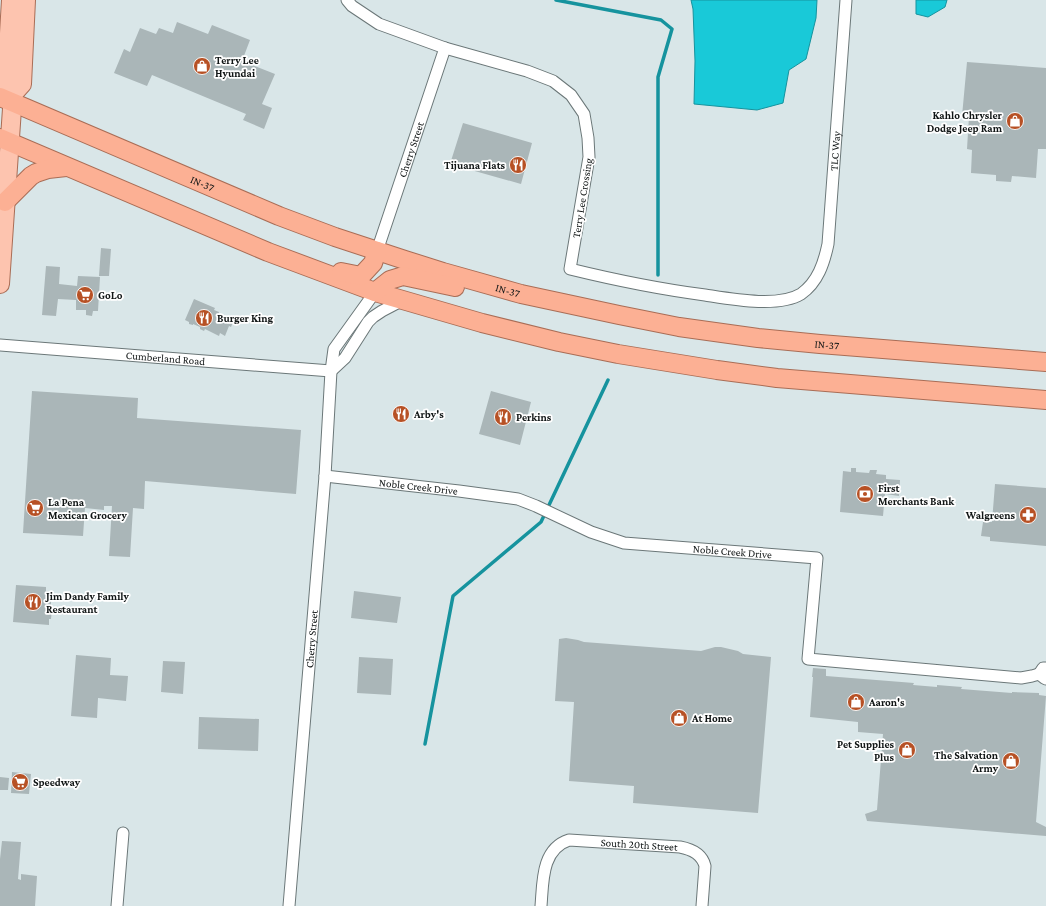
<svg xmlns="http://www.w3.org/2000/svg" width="1046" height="906" viewBox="0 0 1046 906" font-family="'Crimson Pro',serif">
<rect width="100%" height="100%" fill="#d9e6e8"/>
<path fill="#19c9d8" stroke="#16939e" d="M691,0H817L816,18L806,59L789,70L783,103L757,110L694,104L695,61L693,9Z
M916,0H947L945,7L928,17L916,14Z"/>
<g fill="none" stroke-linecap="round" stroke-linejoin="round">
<path stroke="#16939e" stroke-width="3.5" d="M556,0L661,20L672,29L658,77V275
M425,744L453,596L541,522L608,380"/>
</g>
<path fill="#aab6b8" d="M177,22L208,34L212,25L250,40L242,61L275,74L262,104L272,108L264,129L243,120L246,114L152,75L147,86L114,73L124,49L130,52L140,28L156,34L159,28L173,33Z
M967,62L1046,68V149H1038L1036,178L1012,176L1011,182L996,181V175L971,173L972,150L967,149L969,116H962Z
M463,123L532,143L521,184L450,164Z
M101,248L111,249L109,276H99Z
M46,266L60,267L59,284L77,286L78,276L100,277L98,311H93L92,316L86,315V310H76V300L58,299L56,316L42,315Z
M194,299L215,308L214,310L219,312L218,316L233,322L231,327L229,326L225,336L220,333L219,336L205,329L204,331L200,329V327L193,324V325L189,324V322L185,320Z
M32,391L138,398L137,418L301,430L296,494L145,481L144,509L133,508L130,557L109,556L112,506H104V510L85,508L83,536L23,533Z
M491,391L531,402L520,445L479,434Z
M851,468H856V472L869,473L870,470H877L876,474L886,475V479L900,480L899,496L885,494L883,516L840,512L843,471L851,472Z
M995,484L1046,488V546L990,541V537L981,536L983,522H992Z
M16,585L46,587V591H50V597H51V608H52L51,619H49V625L13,622Z
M354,591L401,597L397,623L351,618Z
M566,638L578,640L584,642L701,651L715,647H721L738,651L743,654L771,657L758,813L633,803L634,786L569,781L574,702L555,701L559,639Z
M76,655L111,658L110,675L128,676L126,701L98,698L97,718L71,716Z
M359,657L393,659L391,695L357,693Z
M163,661L185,662L183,694L161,692Z
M813,668L826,669V676L914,683L913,685L937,687V685L962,687L961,689L1012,693V692L1039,693V695L1046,696L1036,822L1046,827V836L867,821L865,814L877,810L883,734L858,732V722L810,717L813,677H812Z
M199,717L259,719L258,751L198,749Z
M12,772L31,774L29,794L11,793Z
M0,777L9,778L8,790H0Z
M2,841L21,842L18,879L21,880V874L37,876L35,906H0V859Z"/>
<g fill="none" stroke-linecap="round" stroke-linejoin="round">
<g stroke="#6b7778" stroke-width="13">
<g id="minor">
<path id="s1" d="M347,0L352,6L379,24L445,48L527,71L553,81L571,95L584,114L588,138L589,157L570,269C615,280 659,289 705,295C731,299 778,308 801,294C818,282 824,263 828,244L846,0"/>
<path id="s2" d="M377,251L445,48"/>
<path id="s3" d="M0,345L331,371"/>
<path d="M331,371L345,358L368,322L373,317L382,311L403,300"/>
<path id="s4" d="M325,476L459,491L518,499L536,506L591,532L624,543L817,558L808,659L1021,678L1032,676L1039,674"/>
<path d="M1046,668H1043L1039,674L1044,678L1046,679"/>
<path d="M117,906L123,833"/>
<path id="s5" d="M289,906L325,476L331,371L334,349L375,292"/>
<path id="s6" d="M541,906C543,883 541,849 569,840L680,847C691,849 702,854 705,866L702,906"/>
</g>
</g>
<g stroke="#a96d56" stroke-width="20">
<path id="primary" d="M13,94L22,84L26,0
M0,284L13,94L6,83L11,0"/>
</g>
<g stroke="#a96d56" stroke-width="20">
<g id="trunk">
<path id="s7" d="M0,97L279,216L335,237L405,260L443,272L521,294L619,315L679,327L758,338L820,344L1046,362"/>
<path d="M0,138L268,252L375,292L482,323L559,342L618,354L717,370L777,378L1046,400"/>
<path d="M5,202L31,176L36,173L48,169L66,167"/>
<path d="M341,272L361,276L373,263L377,251"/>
<path d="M375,292L390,280L403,276L455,287"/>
</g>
</g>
<use href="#minor" stroke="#fff" stroke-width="11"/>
<use href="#primary" stroke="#fdc4af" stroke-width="18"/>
<use href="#trunk" stroke="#fcb094" stroke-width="18"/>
</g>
<defs>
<g id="shop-disc" transform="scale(0.9)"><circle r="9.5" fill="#b75125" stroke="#fff"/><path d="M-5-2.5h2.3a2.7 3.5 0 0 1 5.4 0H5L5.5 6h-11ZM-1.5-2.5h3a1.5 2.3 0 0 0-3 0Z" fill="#fff"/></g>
<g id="restaurant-disc" transform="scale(0.9)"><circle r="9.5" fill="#b75125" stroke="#fff"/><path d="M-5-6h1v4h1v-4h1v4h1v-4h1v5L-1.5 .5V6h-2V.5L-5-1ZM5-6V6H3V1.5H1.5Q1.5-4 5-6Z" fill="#fff"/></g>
<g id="supermarket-disc" transform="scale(0.9)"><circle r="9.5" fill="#b75125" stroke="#fff"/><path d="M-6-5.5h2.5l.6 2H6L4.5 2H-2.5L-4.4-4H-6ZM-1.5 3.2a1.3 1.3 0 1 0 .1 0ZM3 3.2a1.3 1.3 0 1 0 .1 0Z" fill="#fff"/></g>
<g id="bank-disc" transform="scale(0.9)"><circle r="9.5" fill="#b75125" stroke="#fff"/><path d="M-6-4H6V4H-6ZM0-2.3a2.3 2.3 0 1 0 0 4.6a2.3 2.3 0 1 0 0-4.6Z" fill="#fff"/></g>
<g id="pharmacy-disc" transform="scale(0.9)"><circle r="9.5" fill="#b75125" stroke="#fff"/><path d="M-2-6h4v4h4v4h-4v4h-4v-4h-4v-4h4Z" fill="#fff"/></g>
</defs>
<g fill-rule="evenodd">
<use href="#shop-disc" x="202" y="66"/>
<use href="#shop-disc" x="1015" y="121"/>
<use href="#restaurant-disc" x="518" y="165"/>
<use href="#supermarket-disc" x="85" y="295"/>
<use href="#restaurant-disc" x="204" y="318"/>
<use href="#restaurant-disc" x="401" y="414"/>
<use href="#restaurant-disc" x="503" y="417"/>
<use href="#bank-disc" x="865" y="494"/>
<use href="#supermarket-disc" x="35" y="508"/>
<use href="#pharmacy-disc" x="1028" y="515"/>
<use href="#restaurant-disc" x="33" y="602"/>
<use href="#shop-disc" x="856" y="702"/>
<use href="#shop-disc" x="679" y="718"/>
<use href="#shop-disc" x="907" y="750"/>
<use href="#shop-disc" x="1011" y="761"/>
<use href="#supermarket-disc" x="20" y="782"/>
</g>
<g text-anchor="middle" stroke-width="3.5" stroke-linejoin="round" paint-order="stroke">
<g font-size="11" font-weight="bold" fill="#101515" stroke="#fff" text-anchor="start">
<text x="215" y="64">Terry Lee<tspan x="215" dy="13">Hyundai</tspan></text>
<text x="1002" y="119" text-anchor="end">Kahlo Chrysler<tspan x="1002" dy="13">Dodge Jeep Ram</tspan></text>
<text x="505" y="169" text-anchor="end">Tijuana Flats</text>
<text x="98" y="299">GoLo</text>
<text x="217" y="322">Burger King</text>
<text x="414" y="418">Arby's</text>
<text x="516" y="421">Perkins</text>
<text x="878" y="492">First<tspan x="878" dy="13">Merchants Bank</tspan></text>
<text x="48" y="506">La Pena<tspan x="48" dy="13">Mexican Grocery</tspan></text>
<text x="1015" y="519" text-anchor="end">Walgreens</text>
<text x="46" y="600">Jim Dandy Family<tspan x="46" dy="13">Restaurant</tspan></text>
<text x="869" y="706">Aaron's</text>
<text x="692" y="722">At Home</text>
<text x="894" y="748" text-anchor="end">Pet Supplies<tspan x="894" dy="13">Plus</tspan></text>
<text x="998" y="759" text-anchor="end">The Salvation<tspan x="998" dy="13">Army</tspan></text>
<text x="33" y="786">Speedway</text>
</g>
<g font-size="11" fill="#101515" stroke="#fff">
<text dy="4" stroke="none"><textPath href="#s2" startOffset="107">Cherry Street</textPath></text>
<text dy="4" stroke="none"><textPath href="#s1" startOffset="813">TLC Way</textPath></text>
<text dy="4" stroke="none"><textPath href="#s7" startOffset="220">IN-37</textPath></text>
<text transform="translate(582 198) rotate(-81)" y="4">Terry Lee Crossing</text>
<text dy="4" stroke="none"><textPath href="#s7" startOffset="544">IN-37</textPath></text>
<text dy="4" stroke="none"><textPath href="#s7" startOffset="868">IN-37</textPath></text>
<text dy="4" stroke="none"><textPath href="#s3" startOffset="166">Cumberland Road</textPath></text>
<text dy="4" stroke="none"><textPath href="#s4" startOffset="94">Noble Creek Drive</textPath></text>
<text dy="4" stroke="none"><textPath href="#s4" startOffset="418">Noble Creek Drive</textPath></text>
<text dy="4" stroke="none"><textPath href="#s5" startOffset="268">Cherry Street</textPath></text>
<text dy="4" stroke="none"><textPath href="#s6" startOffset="147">South 20th Street</textPath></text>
</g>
</g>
</svg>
